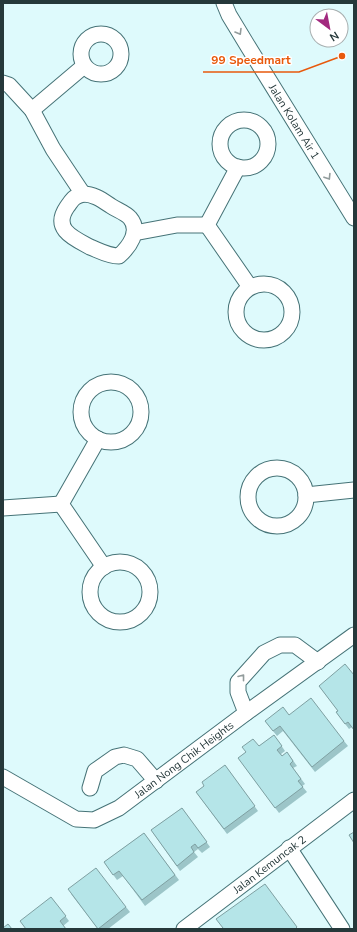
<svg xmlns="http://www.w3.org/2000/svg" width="357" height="932" viewBox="0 0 357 932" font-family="'Nunito Sans',sans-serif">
<rect width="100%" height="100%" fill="#defafc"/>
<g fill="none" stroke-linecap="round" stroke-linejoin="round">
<g stroke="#467377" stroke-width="17">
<g id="minor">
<path id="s1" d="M224,3L229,15L249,48L354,218"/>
<circle cx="101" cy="54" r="20"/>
<path d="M3,83L9,85L32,110L53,149L83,194"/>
<path d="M32,110L84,66"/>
<circle cx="244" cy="144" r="24"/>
<path d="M83,194C94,194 102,200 111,206C117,210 126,213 130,218C141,231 129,247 119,256C108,256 100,251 90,247C73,238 52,229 67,207C73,199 73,197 83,194Z"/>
<path d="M207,225L250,287"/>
<path d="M207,225L238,167"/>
<path d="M134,233L177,225H207"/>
<circle cx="264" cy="312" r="28"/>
<circle cx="111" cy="412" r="30"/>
<circle cx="277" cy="497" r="29"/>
<path d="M306,495L354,490"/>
<path d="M61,504L104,567"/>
<path d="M61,504L98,439"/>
<path d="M3,508L61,504"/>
<circle cx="120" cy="592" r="30"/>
<path d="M246,713L238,692V682L264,653L280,645H295L318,662"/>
<path id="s2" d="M3,777L76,819L94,820L119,808L246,713L354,635"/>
<path d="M90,788L95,771L115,757L124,755L137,759L156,781"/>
<path d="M289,848L342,929"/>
<path id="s3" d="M184,929L354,800"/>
</g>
</g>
<use href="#minor" stroke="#fff" stroke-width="15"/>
</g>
<path fill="#9cc5c8" d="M354,675V730L352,727L349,729L336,712L338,711L319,686Z
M289,715L344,741L348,746L315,772L283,731L277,736L265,721Z
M274,735L285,751L281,754L282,756L287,752L297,766L293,768L305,784L302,786L307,792L279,813L238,758L246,752L259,746Z
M225,765L258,811L227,834L196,792L204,786Z
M182,808L210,847L202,853L198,849L194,852L198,857L180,871L151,830Z
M144,833L179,880L145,906L123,876L117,880L104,862Z
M71,894L126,907L130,912L108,929H98Z
M51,897L69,921L63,926L26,929Z"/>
<path fill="#b5e5e8" stroke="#7fa0a2" d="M345,664L354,675V730L348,722L345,724L336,712L338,711L319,686Z
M311,698L344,741L312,767L280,726L273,731L265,721L283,707L289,715Z
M274,735L282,746L277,750L282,756L287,752L293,761L290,764L301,779L298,781L303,787L275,808L238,758L246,752L242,747L253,739L259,746Z
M225,765L255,806L224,829L196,792L204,786L202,782Z
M182,808L207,842L198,848L195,844L191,847L194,852L177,866L151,830Z
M354,832V843L349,835Z
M144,833L175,875L142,900L119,871L113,875L104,862Z
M96,868L126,907L98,929L68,889Z
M265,884L297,927L295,929H221L223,928L216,919Z
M51,897L66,916L60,921L66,929H26L20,921Z
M8,924L12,929H3V928Z"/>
<defs><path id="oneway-chevron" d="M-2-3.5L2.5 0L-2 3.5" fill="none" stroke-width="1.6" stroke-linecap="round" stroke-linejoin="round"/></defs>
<g stroke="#929c9c">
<use href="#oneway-chevron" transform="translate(239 32) rotate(59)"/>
<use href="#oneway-chevron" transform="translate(328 177) rotate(58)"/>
<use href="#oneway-chevron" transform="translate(242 677) rotate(-52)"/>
</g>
<g text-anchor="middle" stroke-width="3" stroke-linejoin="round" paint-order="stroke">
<g font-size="11" fill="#25383a" stroke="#fff">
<text dy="4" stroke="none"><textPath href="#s1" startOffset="138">Jalan Kolam Air 1</textPath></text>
<text dy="4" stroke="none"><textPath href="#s2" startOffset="211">Jalan Nong Chik Heights</textPath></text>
<text dy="4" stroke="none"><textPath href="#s3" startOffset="107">Jalan Kemuncak 2</textPath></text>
</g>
</g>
<path fill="none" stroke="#e8590c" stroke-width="1.5" d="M342 56L299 72H203"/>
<circle fill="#e8590c" stroke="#fff" stroke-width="1.5" cx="342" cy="56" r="4"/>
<g font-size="12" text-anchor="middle" font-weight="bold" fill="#e8590c" stroke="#fff" stroke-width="3" stroke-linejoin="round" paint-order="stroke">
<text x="251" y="64">99 Speedmart</text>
</g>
<rect width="357" height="932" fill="none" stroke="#25383a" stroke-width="8"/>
<g transform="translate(329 28) rotate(148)"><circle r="19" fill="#ffffff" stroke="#a8afb0"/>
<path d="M0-3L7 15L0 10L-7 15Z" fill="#a2297f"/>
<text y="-6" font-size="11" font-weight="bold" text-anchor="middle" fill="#25383a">N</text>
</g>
</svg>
